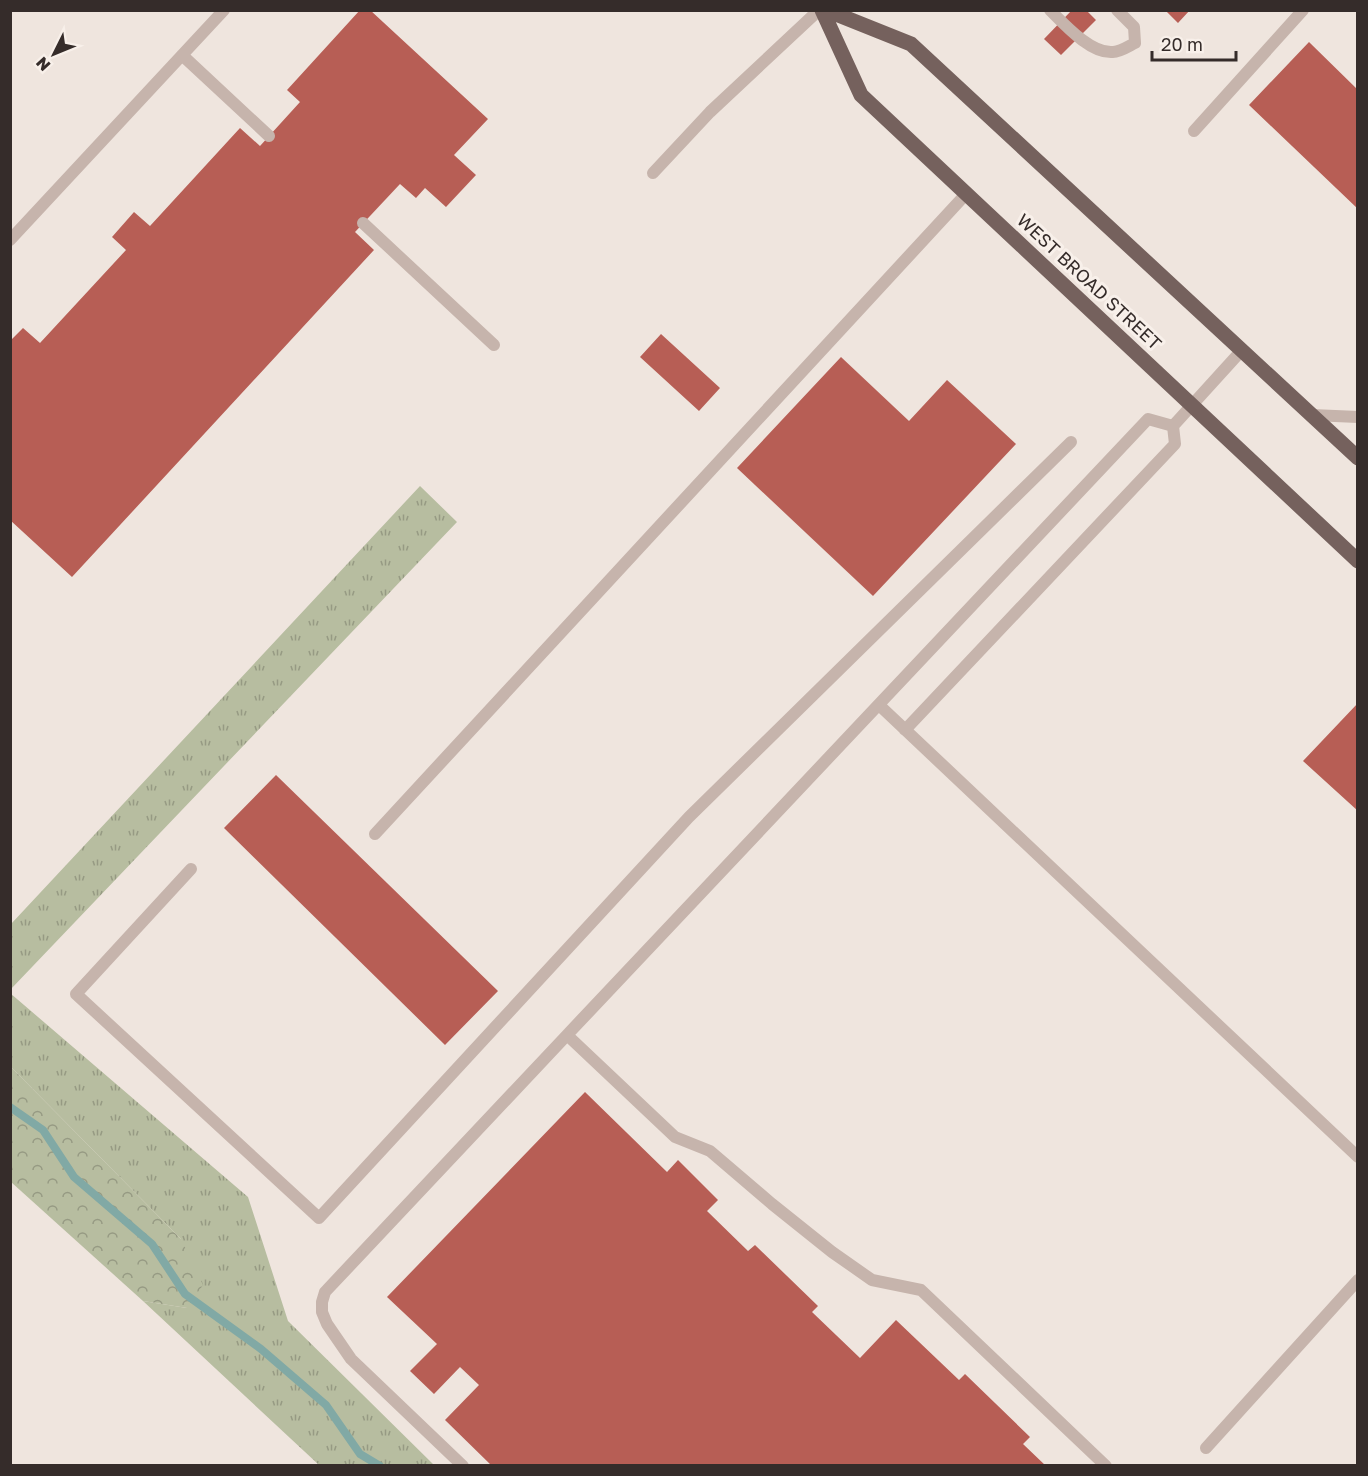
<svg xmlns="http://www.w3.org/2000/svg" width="1368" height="1476" viewBox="0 0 1368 1476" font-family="'Golos Text',sans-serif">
<defs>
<pattern id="grass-tufts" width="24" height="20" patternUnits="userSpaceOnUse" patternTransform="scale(1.5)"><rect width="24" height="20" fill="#b7bda0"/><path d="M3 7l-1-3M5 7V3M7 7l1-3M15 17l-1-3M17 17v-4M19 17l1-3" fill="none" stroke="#969a83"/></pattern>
<pattern id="forest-crowns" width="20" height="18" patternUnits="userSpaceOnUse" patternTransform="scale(1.5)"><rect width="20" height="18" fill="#b7bda0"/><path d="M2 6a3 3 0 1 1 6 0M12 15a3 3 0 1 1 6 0" fill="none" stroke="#969a83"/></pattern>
</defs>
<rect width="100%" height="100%" fill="#efe5de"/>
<path fill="url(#grass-tufts)" d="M420,486L457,522L11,989V924Z
M10,993L248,1197L288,1321L434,1465H319L143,1301L187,1308L181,1239L11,1067Z"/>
<path fill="url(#forest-crowns)" d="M11,1067L181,1239L203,1285L187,1308L143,1301L11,1182Z"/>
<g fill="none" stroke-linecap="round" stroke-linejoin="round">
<path stroke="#81a9a5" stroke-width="8" d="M10,1107L43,1130L74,1177L152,1244L185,1294L261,1349L326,1405L360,1454L380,1466"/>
</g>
<path fill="#b75e55" d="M360,10H370L488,119L454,155L476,175L446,207L425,188L416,198L400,184L355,232L374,250L72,577L10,520V341L23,328L40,343L126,250L112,237L134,212L150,226L240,128L260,146L300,102L287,90Z
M1072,10H1086L1096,20L1061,55L1044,39Z
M1165,10H1190L1178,23Z
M1309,42L1358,90V209L1249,105Z
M661,334L720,388L699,411L640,357Z
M841,357L909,421L947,380L1016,444L873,596L737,468Z
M1358,703V811L1303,761Z
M276,775L498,991L445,1045L224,828Z
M585,1092L667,1172L678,1160L718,1200L707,1211L748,1251L755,1245L818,1306L812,1312L860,1358L896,1320L959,1380L965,1374L1030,1437L1023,1444L1046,1466H492L445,1420L479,1385L460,1367L434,1394L410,1371L437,1344L387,1297Z"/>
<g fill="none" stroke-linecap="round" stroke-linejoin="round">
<path stroke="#c6b4ac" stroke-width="12" d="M1050,10C1065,25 1091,54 1113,52C1120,52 1129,46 1135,43L1134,27L1117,10
M182,55L269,136
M1194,131L1303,10
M653,173L710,112L819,10
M363,223L494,345
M10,240L224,10
M1312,415L1358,417
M879,705L1358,1157
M905,730L1175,444L1173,426L1242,350
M375,834L966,194
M191,869L76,994L319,1218L689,817L1071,442
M1206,1448L1358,1280
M463,1466L351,1359L327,1324L322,1312V1302L325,1292L567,1035
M1106,1466L921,1290L872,1280L832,1252L772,1204L710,1151L675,1137L567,1035L1148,419L1173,426"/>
<path stroke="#75615d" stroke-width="15" d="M822,10L861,95L1358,561
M826,10L911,44L1358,458"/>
</g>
<g text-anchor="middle" stroke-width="6" stroke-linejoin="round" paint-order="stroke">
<g font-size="18" fill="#352c2a" stroke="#f8f0ea">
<text transform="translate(1089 282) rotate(43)" y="6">WEST BROAD STREET</text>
</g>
</g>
<rect width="1368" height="1476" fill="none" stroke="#352c2a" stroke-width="24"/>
<g transform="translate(54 54) rotate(227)" stroke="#f8f0ea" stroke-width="4.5" paint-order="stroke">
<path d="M0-4.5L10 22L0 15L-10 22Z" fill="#352c2a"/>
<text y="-9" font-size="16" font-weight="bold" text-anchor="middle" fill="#352c2a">N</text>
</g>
<path d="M1152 51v9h84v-9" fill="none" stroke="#352c2a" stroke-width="3"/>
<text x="1161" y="51" font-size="18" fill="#352c2a" stroke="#f8f0ea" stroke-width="4.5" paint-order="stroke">20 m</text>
</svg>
